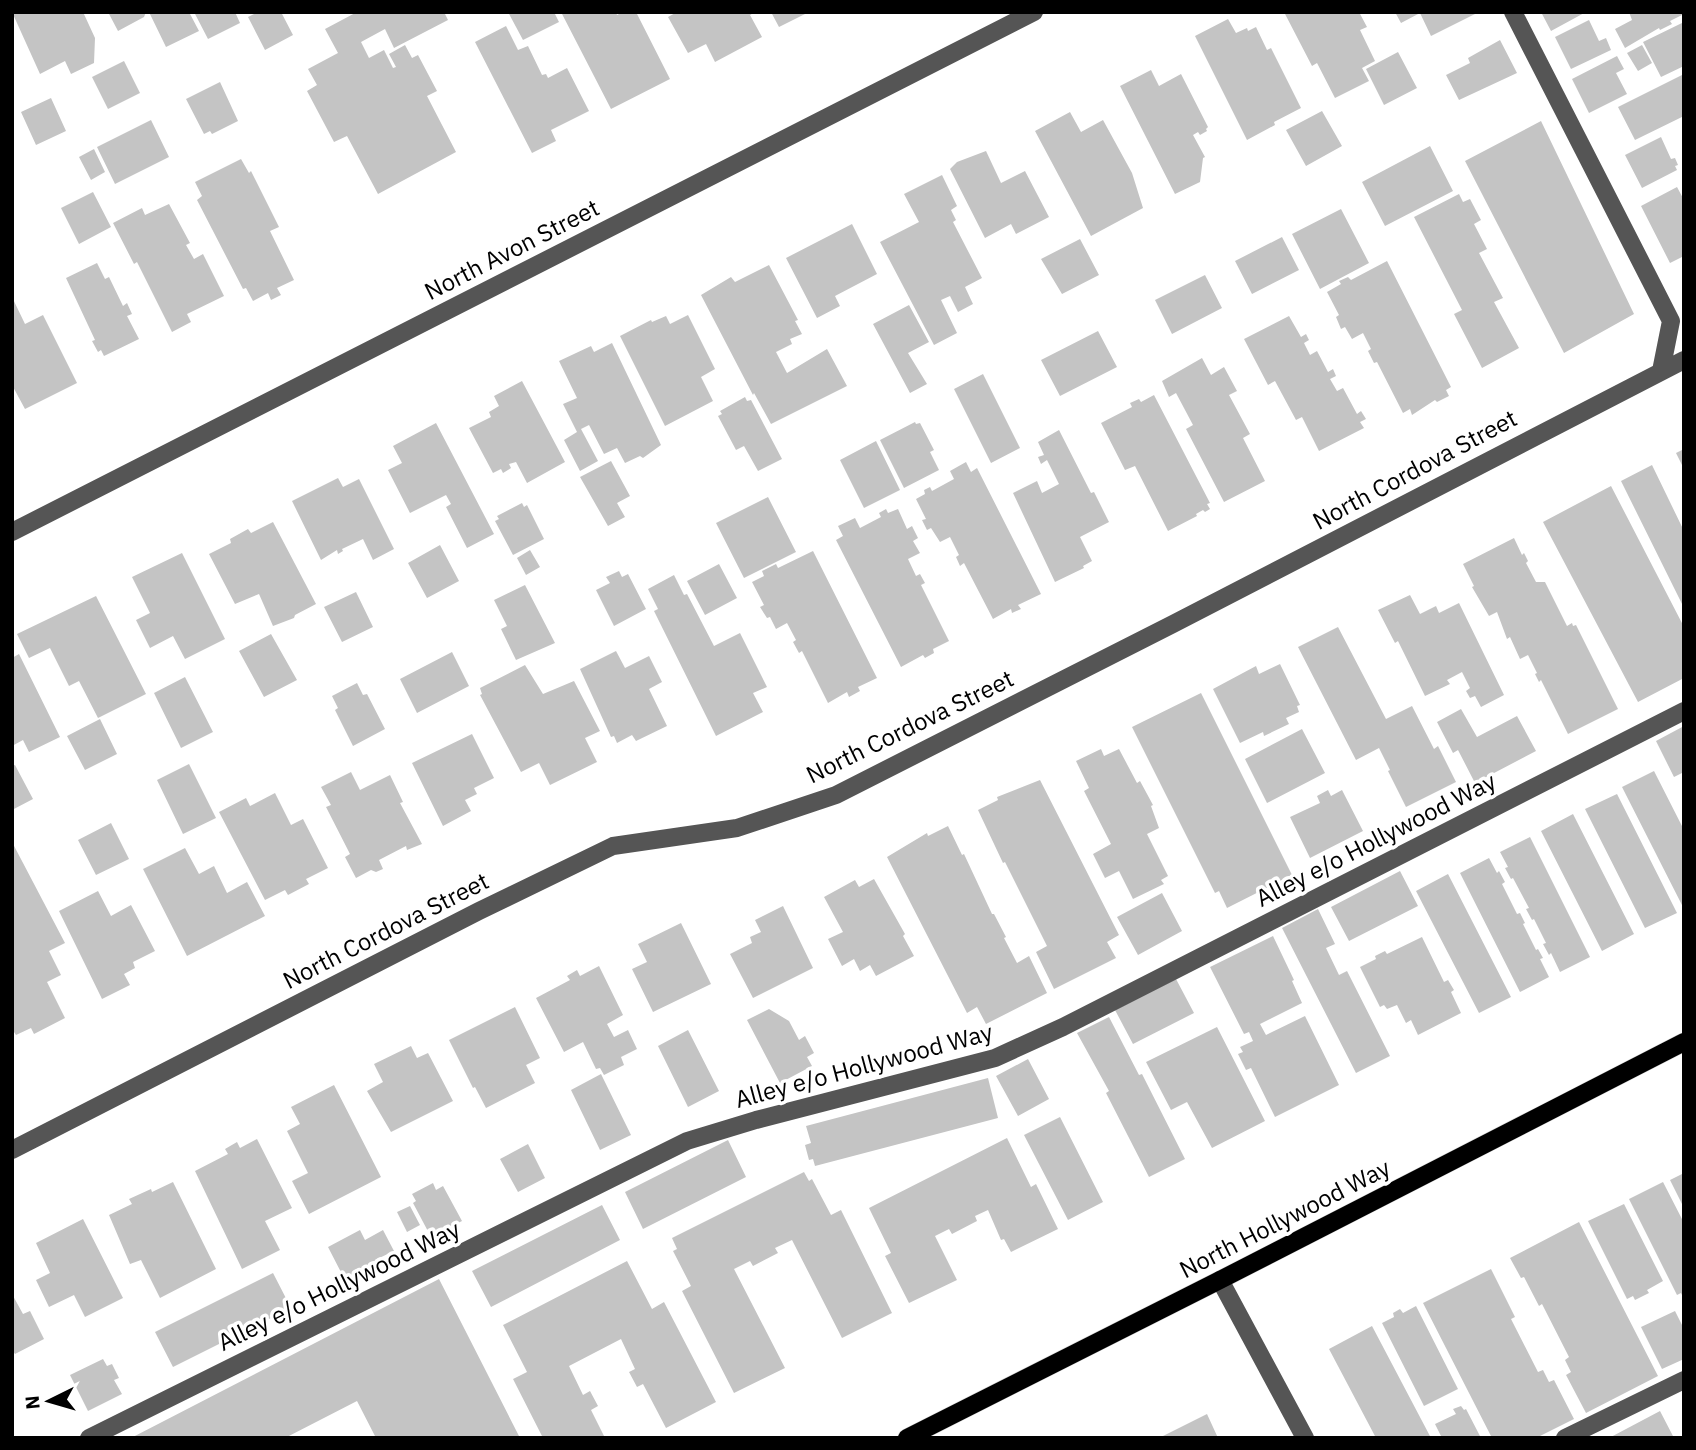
<svg xmlns="http://www.w3.org/2000/svg" width="1696" height="1450" viewBox="0 0 1696 1450" font-family="'IBM Plex Sans',sans-serif">
<rect width="100%" height="100%" fill="#fff"/>
<path fill="#c4c4c4" d="M12,12H83L95,38L94,63L71,74L65,61L40,74Z
M108,12H146L144,17L118,31Z
M149,12H189L199,31L166,47Z
M194,12H235L240,23L208,39Z
M258,12H281L293,35L265,50L248,17Z
M357,12L370,14L444,12L448,20L394,48L385,29L361,42L369,58L384,50L393,68L396,67L389,54L405,45L412,58L418,55L437,91L427,96L456,152L378,194L347,136L334,142L307,91L317,85L308,69L338,53L325,29Z
M508,12H554L559,22L523,40Z
M561,12H616L617,15L623,12H636L670,79L611,109Z
M677,12H755L750,15L762,37L715,62L706,44L688,53L668,17Z
M771,12H809L779,27Z
M1284,12H1359L1367,27L1360,30L1375,61L1362,68L1369,81L1335,98L1317,63L1312,66Z
M1395,12H1479L1431,36L1420,13L1401,23Z
M1541,12H1586L1551,31Z
M1629,12H1684V14L1670,21L1672,24L1660,30L1659,28L1625,48L1615,29L1632,20Z
M1228,19L1236,33L1247,28L1248,31L1256,27L1267,50L1271,48L1301,108L1274,122L1275,125L1247,140L1195,36Z
M1589,20L1599,41L1606,38L1611,50L1571,69L1555,37Z
M1684,22V66L1661,77L1643,42Z
M506,26L518,50L528,46L542,75L546,74L548,78L567,68L589,111L551,130L556,141L532,153L475,42Z
M1500,40L1517,73L1459,100L1446,75L1470,63L1468,58Z
M1642,45L1652,63L1638,71L1627,53Z
M1398,52L1417,88L1384,105L1366,69Z
M1617,56L1624,69L1616,73L1627,94L1589,113L1572,79Z
M124,61L140,93L108,109L92,77Z
M1151,70L1159,86L1181,74L1208,127L1206,129L1207,131L1200,135L1198,132L1193,135L1205,157L1203,158L1200,182L1175,194L1120,86Z
M1684,74V116L1635,140L1618,107Z
M220,82L238,121L212,134L210,131L204,134L186,99Z
M51,98L66,131L36,145L21,112Z
M1322,111L1342,146L1306,166L1286,130Z
M1070,112L1081,132L1103,120L1132,173L1143,208L1091,236L1035,131Z
M151,120L169,157L115,184L97,147Z
M1541,121L1634,314L1564,353L1465,161Z
M1661,137L1671,159L1675,158L1678,165L1675,166L1677,170L1642,188L1625,155Z
M1430,146L1453,191L1385,226L1362,182Z
M94,149L105,172L91,180L79,157Z
M986,151L1001,183L1025,171L1049,217L1016,234L1011,224L985,238L950,169L957,162Z
M241,159L249,173L251,171L279,227L270,231L294,280L277,288L281,295L271,300L268,293L253,301L246,288L243,289L197,200L202,196L195,182Z
M942,175L957,206L951,210L956,220L953,222L982,278L965,287L973,304L958,312L950,296L941,300L957,333L934,345L880,242L919,222L904,194Z
M1677,187L1684,200V256L1670,263L1641,206Z
M93,192L111,227L79,244L61,208Z
M1459,194L1463,202L1470,199L1481,220L1474,224L1487,249L1479,253L1503,298L1494,302L1519,348L1482,368L1454,314L1462,310L1414,217Z
M169,204L190,243L186,245L194,259L203,254L224,296L187,314L191,322L172,332L137,262L134,264L113,223L142,208L145,215Z
M1341,209L1369,263L1320,289L1292,234Z
M852,224L877,274L835,296L840,306L817,318L786,258Z
M1282,237L1299,270L1252,294L1235,261Z
M1080,239L1099,275L1062,294L1041,259Z
M1387,261L1451,387L1446,390L1449,396L1437,402L1435,400L1412,415L1410,409L1403,413L1377,362L1374,363L1368,351L1371,349L1363,333L1352,339L1345,327L1341,329L1336,317L1339,315L1327,292L1341,284L1339,281L1348,277L1351,280Z
M97,263L105,279L109,277L123,306L127,303L132,314L127,316L139,339L104,356L101,350L98,352L92,341L95,340L66,278Z
M769,265L798,320L795,321L802,334L790,339L792,344L776,352L787,373L827,349L847,386L771,424L754,393L753,395L701,295L731,277L735,282Z
M1205,275L1222,308L1172,334L1155,300Z
M12,297L25,324L43,315L77,383L25,409L12,385Z
M909,305L929,342L908,353L927,384L910,393L873,324Z
M688,315L715,369L701,377L713,401L665,426L620,336L651,320L652,322L666,316L670,324Z
M1289,316L1301,337L1306,334L1309,340L1304,343L1310,355L1317,351L1328,372L1333,369L1336,376L1330,379L1337,391L1343,388L1357,414L1361,411L1366,419L1360,422L1364,428L1319,451L1302,417L1296,420L1275,381L1268,385L1244,339Z
M1098,331L1117,367L1060,396L1041,360Z
M612,343L661,445L643,458L640,456L625,463L617,448L604,454L589,425L581,429L598,461L580,471L564,440L577,432L563,404L577,398L559,361L591,346L594,352Z
M1202,358L1211,375L1224,367L1237,391L1229,395L1250,434L1243,438L1265,481L1224,502L1186,429L1193,425L1176,393L1169,397L1162,381Z
M983,374L1020,448L991,463L954,389Z
M522,381L565,462L527,483L516,462L509,464L511,468L503,473L501,469L493,473L469,428L491,417L489,412L499,406L494,396Z
M1154,395L1210,503L1207,504L1210,509L1205,512L1203,510L1196,514L1197,516L1168,531L1135,466L1125,470L1101,423L1132,407L1130,403L1139,399L1141,402Z
M745,397L747,401L751,400L782,459L758,471L744,446L736,450L718,416L722,414L720,411Z
M915,422L916,424L920,423L934,450L930,452L939,470L904,488L880,440Z
M436,423L494,534L467,548L446,507L451,504L446,495L410,513L388,470L402,463L393,446Z
M1059,430L1091,493L1094,492L1109,522L1080,537L1092,561L1083,566L1084,568L1055,582L1013,493L1037,481L1042,493L1059,484L1047,460L1041,464L1038,457L1044,455L1038,442Z
M876,441L900,490L864,508L840,460Z
M1684,449V469L1676,453Z
M611,461L630,496L617,503L625,517L608,526L580,477Z
M966,462L971,472L977,468L1041,594L1018,605L1021,609L1012,613L1011,609L993,619L964,563L960,566L956,557L959,555L950,537L940,542L931,528L927,530L922,520L926,519L916,499L925,494L924,490L930,487L932,491L954,479L950,471Z
M1652,465L1684,531V608L1621,481Z
M338,478L343,487L359,479L394,549L373,560L363,539L342,549L343,551L338,554L337,550L321,560L292,501Z
M1611,486L1684,627V678L1638,702L1543,522Z
M768,497L796,552L744,578L716,523Z
M522,503L524,507L527,505L544,539L513,555L495,521L499,519L497,516Z
M886,509L888,513L898,509L907,529L912,526L918,538L913,541L920,553L908,559L916,576L920,574L925,583L921,585L949,641L933,649L934,653L925,658L923,655L901,667L836,540L843,536L838,526L855,518L860,528L881,517L879,513Z
M273,522L316,604L295,615L294,618L273,626L259,594L235,604L209,554L231,543L230,539L248,529L251,533Z
M1514,538L1522,555L1524,553L1528,561L1526,563L1536,582H1545L1567,626L1572,623L1573,626L1576,625L1618,709L1568,734L1541,680L1539,682L1535,674L1537,673L1528,655L1520,659L1510,637L1507,639L1497,612L1489,616L1472,587L1474,586L1463,564Z
M440,545L459,581L427,598L408,563Z
M530,550L540,567L526,575L517,558Z
M813,551L877,678L858,687L860,691L849,697L847,692L828,703L802,651L799,653L793,642L796,640L787,623L776,629L770,617L767,618L760,607L764,605L752,582L764,576L762,571L776,564L778,568Z
M182,553L225,639L185,659L173,636L150,648L136,620L150,613L132,577Z
M719,564L737,598L705,615L687,581Z
M619,571L622,577L628,574L646,609L614,626L596,590L610,583L606,577Z
M674,575L684,595L687,594L714,646L740,633L767,687L753,693L763,712L716,736L654,611L658,609L648,589Z
M525,585L555,643L516,660L501,629L507,626L494,600Z
M356,592L373,627L342,642L324,607Z
M1410,595L1420,614L1436,606L1439,613L1459,603L1504,695L1481,707L1475,696L1470,698L1466,691L1470,688L1462,672L1447,680L1450,684L1425,696L1398,641L1395,643L1378,610Z
M96,596L146,694L98,718L79,681L69,686L50,648L29,658L17,634Z
M1338,627L1386,719L1412,706L1434,749L1438,746L1456,782L1406,807L1388,771L1390,770L1379,748L1356,760L1298,647Z
M271,634L297,680L264,697L239,651Z
M616,651L625,668L649,656L662,682L649,689L667,726L636,741L632,735L617,743L614,736L611,737L580,669Z
M452,652L469,686L417,713L400,679Z
M19,654L60,737L29,752L23,740L12,746V658Z
M1280,664L1300,705L1297,706L1299,712L1286,718L1289,724L1264,736L1263,732L1240,743L1213,689L1256,666L1259,674Z
M525,665L543,694L574,681L600,731L585,738L597,762L550,785L539,763L521,772L480,695L482,694L480,688Z
M185,677L213,732L181,748L154,693Z
M357,683L363,695L367,694L385,729L353,746L335,710L338,708L332,696Z
M1201,693L1292,875L1227,908L1219,891L1215,893L1132,727Z
M1461,709L1477,737L1517,716L1536,751L1475,783L1458,750L1453,753L1437,722Z
M100,719L117,754L85,770L67,736Z
M1684,726V772L1674,777L1656,741Z
M1302,729L1325,773L1267,803L1245,759Z
M472,734L494,778L474,788L477,794L465,800L471,811L443,826L412,763Z
M1101,749L1104,756L1119,749L1137,783L1140,781L1153,805L1151,806L1159,828L1147,834L1168,876L1161,880L1164,884L1133,899L1119,871L1105,878L1093,854L1111,844L1084,791L1089,788L1076,761Z
M189,764L216,818L183,834L157,780Z
M15,765L33,799L12,810V766Z
M1654,771L1684,830V909L1622,787Z
M351,772L360,790L390,775L403,802L400,803L422,844L407,850L406,846L379,860L383,869L376,872L371,870L356,878L345,857L350,854L326,807L331,805L321,787Z
M1040,780L1119,935L1107,942L1116,958L1054,989L1036,952L1047,946L1005,862L1003,863L978,810L998,800L997,797Z
M1328,790L1331,796L1342,790L1363,831L1310,858L1290,817L1320,803L1317,796Z
M275,793L291,825L303,819L328,868L306,879L309,884L288,895L285,890L265,900L219,812L246,798L250,806Z
M1617,794L1677,913L1645,928L1585,809Z
M1573,814L1634,934L1602,951L1541,831Z
M111,823L129,859L96,875L78,840Z
M948,826L962,855L964,854L992,914H994L1006,937L1004,938L1017,963L1029,956L1047,993L986,1024L977,1007L967,1013L887,857L927,833L928,836Z
M1530,837L1590,957L1560,972L1551,953L1549,955L1543,944L1546,943L1534,919L1532,920L1526,909L1529,908L1513,878L1511,879L1505,868L1508,867L1500,852Z
M12,842L65,943L49,951L61,975L47,982L65,1018L34,1034L31,1028L16,1035L12,1029Z
M185,848L199,874L214,866L227,893L247,882L265,916L187,956L143,869Z
M1489,858L1497,873L1499,871L1505,882L1502,884L1517,914L1520,913L1525,923L1523,924L1536,950L1538,949L1543,958L1540,959L1549,977L1520,992L1460,873Z
M1400,871L1418,906L1349,941L1331,907Z
M1448,874L1511,997L1479,1013L1416,891Z
M874,879L905,934L903,936L914,956L876,976L870,965L860,971L854,959L842,966L828,939L843,932L824,897L855,880L859,887Z
M98,891L111,916L131,905L155,951L133,962L135,968L124,974L130,985L102,999L59,911Z
M1162,893L1182,931L1138,955L1117,917Z
M783,906L813,968L753,998L730,954L752,943L750,937L761,932L755,920Z
M1318,909L1335,944L1326,948L1339,975L1347,971L1390,1056L1356,1073L1282,928Z
M681,923L711,984L653,1012L632,969L647,962L638,944Z
M1273,936L1294,980L1292,981L1302,1003L1260,1024L1266,1035L1305,1016L1339,1085L1275,1117L1251,1068L1246,1070L1238,1054L1243,1052L1240,1047L1253,1041L1249,1032L1244,1034L1210,967Z
M1422,937L1444,982L1448,980L1454,990L1451,992L1461,1013L1418,1035L1411,1020L1406,1023L1397,1005L1387,1009L1384,1005L1380,1007L1360,967L1376,959L1375,956L1385,951L1387,954Z
M599,966L623,1015L607,1024L614,1037L628,1030L637,1049L621,1057L624,1065L604,1075L600,1068L596,1069L583,1042L564,1052L536,998L570,980L567,976L577,970L580,976Z
M1176,979L1194,1013L1133,1044L1115,1010Z
M515,1007L540,1058L526,1065L535,1083L486,1108L475,1087L473,1088L449,1040Z
M769,1009L789,1021L799,1040L805,1036L814,1053L807,1057L812,1066L780,1083L747,1020Z
M1109,1017L1139,1075L1142,1074L1185,1159L1149,1177L1106,1093L1109,1091L1077,1033Z
M1217,1027L1265,1121L1212,1148L1187,1102L1171,1110L1146,1062Z
M688,1030L719,1091L688,1107L658,1046Z
M411,1046L417,1058L428,1053L453,1101L391,1132L367,1091L383,1082L374,1064Z
M1028,1059L1049,1099L1018,1116L996,1076Z
M601,1074L631,1135L600,1150L571,1090Z
M988,1078L998,1118L815,1166L813,1159L809,1160L805,1145L811,1143L806,1126Z
M334,1085L381,1177L309,1214L292,1181L308,1173L287,1131L300,1124L291,1107Z
M1060,1117L1103,1202L1068,1220L1024,1135Z
M1007,1138L1031,1187L1036,1184L1058,1229L1011,1252L1004,1239L1001,1240L988,1210L975,1216L977,1221L952,1234L949,1229L935,1236L957,1280L909,1303L885,1256L891,1253L869,1208Z
M257,1139L292,1208L265,1221L280,1250L242,1269L195,1171L228,1154L225,1149L237,1142L240,1148Z
M728,1140L746,1177L643,1229L625,1192Z
M528,1144L545,1178L518,1192L500,1159Z
M804,1172L809,1181L812,1179L831,1215L841,1210L892,1313L842,1338L792,1240L775,1248L778,1253L753,1266L750,1261L734,1269L785,1368L734,1393L682,1291L691,1286L673,1251L677,1249L672,1238Z
M1684,1173V1208L1670,1180Z
M173,1182L216,1269L160,1298L141,1260L130,1264L109,1215L132,1204L129,1199L151,1189L152,1192Z
M1663,1182L1684,1223V1299L1681,1293L1677,1295L1629,1199Z
M433,1183L436,1190L443,1186L462,1221L431,1237L413,1203L416,1201L412,1194Z
M1624,1204L1663,1281L1647,1290L1649,1293L1635,1300L1633,1296L1627,1299L1588,1221Z
M602,1205L620,1240L491,1307L472,1271Z
M410,1206L420,1225L407,1232L397,1212Z
M83,1219L123,1298L85,1317L74,1295L49,1307L36,1280L50,1273L36,1243Z
M1579,1222L1658,1376L1586,1413L1566,1375L1571,1372L1565,1360L1569,1357L1542,1304L1539,1306L1524,1277L1521,1278L1510,1258Z
M360,1230L365,1240L383,1230L394,1251L375,1260L377,1263L345,1280L328,1247Z
M627,1261L652,1309L664,1302L716,1402L666,1428L643,1384L637,1387L629,1372L635,1369L621,1339L569,1366L583,1395L590,1391L598,1406L591,1410L605,1438H543L513,1379L527,1372L503,1325Z
M1491,1269L1515,1317L1511,1319L1538,1372L1543,1370L1549,1382L1554,1380L1574,1419L1536,1438H1492L1423,1303Z
M273,1273L291,1308L173,1367L155,1332Z
M439,1279L520,1438H376L357,1401L285,1438H131Z
M12,1294L23,1314L30,1311L44,1339L15,1354L12,1350Z
M1416,1306L1458,1389L1424,1406L1382,1323L1394,1317L1393,1313L1400,1309L1403,1313Z
M1675,1311L1684,1329V1359L1662,1369L1641,1327Z
M1372,1326L1431,1438H1376L1329,1349Z
M103,1359L107,1366L112,1364L119,1378L114,1380L122,1394L88,1411L70,1375Z
M1461,1406L1464,1410L1466,1409L1481,1438H1442L1435,1424L1456,1414L1453,1409Z
M1660,1411L1674,1438H1609Z
M1207,1414L1218,1438H1159Z"/>
<g fill="none" stroke-linecap="round" stroke-linejoin="round">
<g stroke="#dbdbdb" stroke-width="19">
<path id="major" d="M907,1438L1220,1280L1684,1042"/>
</g>
<path stroke="#555" stroke-width="18" d="M1513,12L1671,321L1661,371
M12,532L1034,12
M12,1150L479,911L613,846L737,828L836,795L1173,624L1684,360
M1220,1280L1305,1438
M89,1438L687,1141L756,1120L995,1058L1063,1027L1684,711
M1565,1438L1684,1380"/>
<use href="#major" stroke="#000" stroke-width="18"/>
</g>
<g text-anchor="middle" stroke-width="7" stroke-linejoin="round" paint-order="stroke">
<g font-size="24" fill="#000" stroke="#fff">
<text transform="translate(512 250) rotate(-27)" y="8">North Avon Street</text>
<text transform="translate(1415 470) rotate(-28)" y="8">North Cordova Street</text>
<text transform="translate(910 727) rotate(-26)" y="8">North Cordova Street</text>
<text transform="translate(1376 840) rotate(-27)" y="8">Alley e/o Hollywood Way</text>
<text transform="translate(386 931) rotate(-27)" y="8">North Cordova Street</text>
<text transform="translate(864 1066) rotate(-15)" y="8">Alley e/o Hollywood Way</text>
<text transform="translate(1285 1219) rotate(-27)" y="8">North Hollywood Way</text>
<text transform="translate(339 1286) rotate(-26)" y="8">Alley e/o Hollywood Way</text>
</g>
</g>
<rect width="1696" height="1450" fill="none" stroke="#000000" stroke-width="28"/>
<g transform="translate(49 1401) rotate(265)" stroke="#ffffff" stroke-width="5" paint-order="stroke">
<path d="M0-5L12 26L0 18L-12 26Z" fill="#000000"/>
<text y="-10" font-size="19" font-weight="bold" text-anchor="middle" fill="#000000">N</text>
</g>
</svg>
